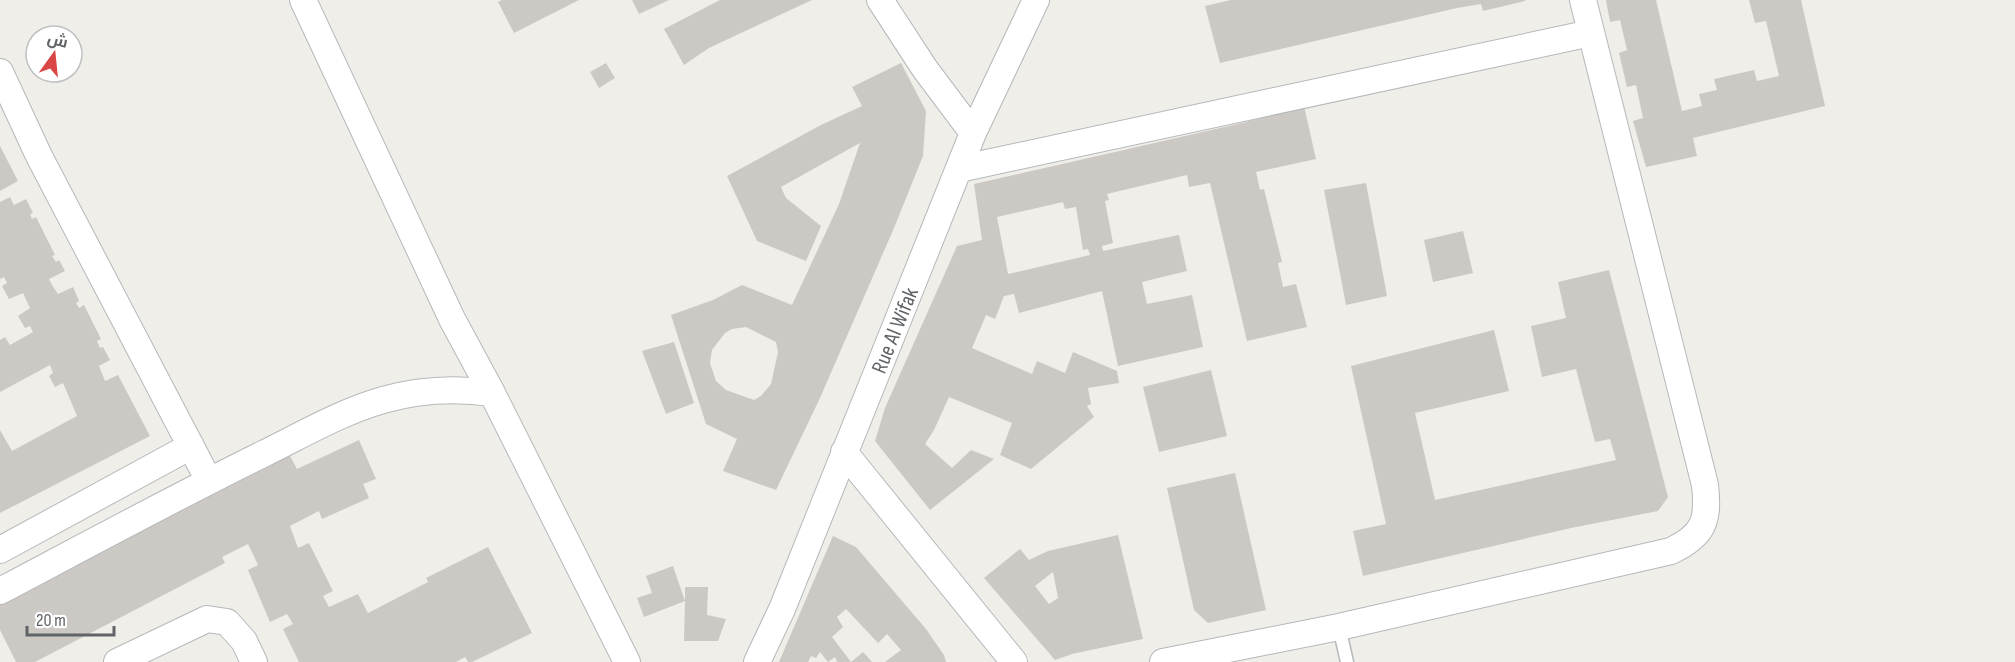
<svg xmlns="http://www.w3.org/2000/svg" width="2015" height="662" viewBox="0 0 2015 662" font-family="'Sofia Sans Condensed',Cairo,sans-serif">
<rect width="100%" height="100%" fill="#f0eee9"/>
<path fill="#ccc9c5" fill-rule="evenodd" d="M502,0H579L514,33L498,2Z
M632,0H669L639,14Z
M720,0H812L709,48L684,65L664,29Z
M1231,0H1525V1L1483,11L1481,4L1457,8L1220,63L1205,6Z
M1606,0H1656L1682,111L1702,106L1699,94L1717,90L1714,79L1754,70L1757,81L1779,76L1766,21L1755,23L1749,0H1801L1825,106L1693,138L1697,156L1646,167L1633,121L1643,118L1636,85L1627,87L1619,53L1627,50L1620,20L1610,22Z
M606,63L615,78L599,88L590,72Z
M901,63L926,111L923,156L894,228L820,398L776,490L723,471L737,439L706,424L671,315L713,300L742,285L792,305L839,204L860,143L781,187L786,198L821,226L806,261L757,241L727,176L821,125L862,106L852,87ZM746,327L776,342L778,352L771,384L761,396L754,400L726,390L716,381L710,363L712,350L725,333L732,329Z
M1304,106L1316,159L1256,172L1260,190L1264,189L1282,262L1278,263L1283,287L1296,284L1307,327L1247,341L1210,183L1189,187L1187,175L1107,194L1109,200L1105,201L1113,243L1102,246L1103,251L1179,235L1187,271L1142,282L1147,304L1192,295L1203,347L1118,366L1102,291L1019,313L1014,294L1004,296L995,319L986,315L972,348L1032,374L1037,361L1065,373L1073,352L1117,371L1119,383L1088,388L1091,404L1087,406L1094,417L1031,469L1000,455L1012,423L949,397L934,430L925,444L952,468L971,450L994,459L930,510L875,441L885,408L957,246L982,240L974,184L1242,123ZM1063,202L1065,209L1076,207L1083,250L1088,249L1090,255L1008,274L997,217Z
M0,146L18,181L0,191Z
M1366,183L1387,296L1346,305L1324,190Z
M10,197L14,205L26,199L33,213L30,214L32,219L36,217L55,255L52,256L56,262L59,260L65,271L49,279L52,285L58,294L73,287L79,301L76,303L79,308L84,305L101,339L97,341L100,348L103,347L110,360L99,366L105,381L118,375L150,436L0,513V430L12,451L77,416L63,383L55,387L49,376L53,373L50,365L0,392V340L5,337L10,345L33,332L30,326L25,328L18,316L30,308L23,293L9,299L2,286L7,283L4,277L0,279V202Z
M1463,231L1473,273L1433,282L1424,240Z
M1609,270L1668,497L1658,511L1571,528L1363,576L1353,531L1386,524L1351,366L1494,330L1509,391L1415,413L1435,500L1616,460L1610,439L1595,442L1576,369L1542,377L1531,326L1566,318L1558,282Z
M674,342L694,403L666,414L642,351Z
M1211,370L1227,436L1159,452L1143,387Z
M359,440L376,479L363,484L369,498L322,519L319,511L290,526L298,548L309,543L333,591L323,596L329,607L358,594L368,613L428,582L426,578L488,547L532,633L472,662H468L465,657L456,662H299L283,629L293,624L287,614L270,622L248,570L258,565L248,544L222,557L225,563L35,662H16L0,630V601L289,454L297,469Z
M1235,473L1266,610L1208,623L1194,610L1167,488Z
M1118,535L1143,639L1072,654L1055,660L984,578L1020,549L1029,560L1048,551ZM1053,572L1058,598L1049,604L1035,586Z
M833,536L856,547L926,629L944,655L946,662H885L901,650L887,634L878,643L846,609L837,617L843,627L832,637L851,662L863,652L872,662H837L835,657L828,662L820,652L816,658L811,656L808,662H779Z
M673,566L685,601V587H708L707,615L726,619L718,641H684L685,601L644,617L637,598L652,593L646,576Z"/>
<g fill="none" stroke-linecap="round" stroke-linejoin="round">
<g stroke="#b5b8bb" stroke-width="15">
<path id="service" d="M1339,627L1347,662"/>
</g>
<g stroke="#b5b8bb" stroke-width="28">
<path id="minor" d="M303,0L452,319L492,393L627,662
M880,0L925,69L973,133
M0,72L39,156L209,481
M959,169L1591,33
M844,452L1014,662
M0,550L191,446
M0,591C87,545 174,498 263,454C302,435 341,412 383,400C418,390 456,388 492,393
M117,662L207,619L227,622L244,641L254,662
M757,662L782,609L973,133L1036,0
M1163,662L1339,627L1671,551C1704,535 1709,521 1705,485L1583,0"/>
</g>
<use href="#service" stroke="#fff" stroke-width="12"/>
<use href="#minor" stroke="#fff" stroke-width="26"/>
</g>
<g text-anchor="middle" stroke-width="6" stroke-linejoin="round" paint-order="stroke">
<g font-size="22" fill="#606367" stroke="#fff">
<text transform="translate(894 330) rotate(-68)" y="8">Rue Al Wifak</text>
</g>
</g>
<g transform="translate(54 54) rotate(15)"><circle r="28" fill="#ffffff" stroke="#bfc1c2" stroke-width="1.5"/>
<path d="M0-4.5L10 22L0 15L-10 22Z" fill="#da4645"/>
<text y="-9" font-size="16" font-weight="bold" text-anchor="middle" fill="#606367">ش</text>
</g>
<path d="M27 626v9h87v-9" fill="none" stroke="#606367" stroke-width="3"/>
<text x="36" y="626" font-size="18" fill="#606367" stroke="#ffffff" stroke-width="4.5" paint-order="stroke">20 m</text>
</svg>
